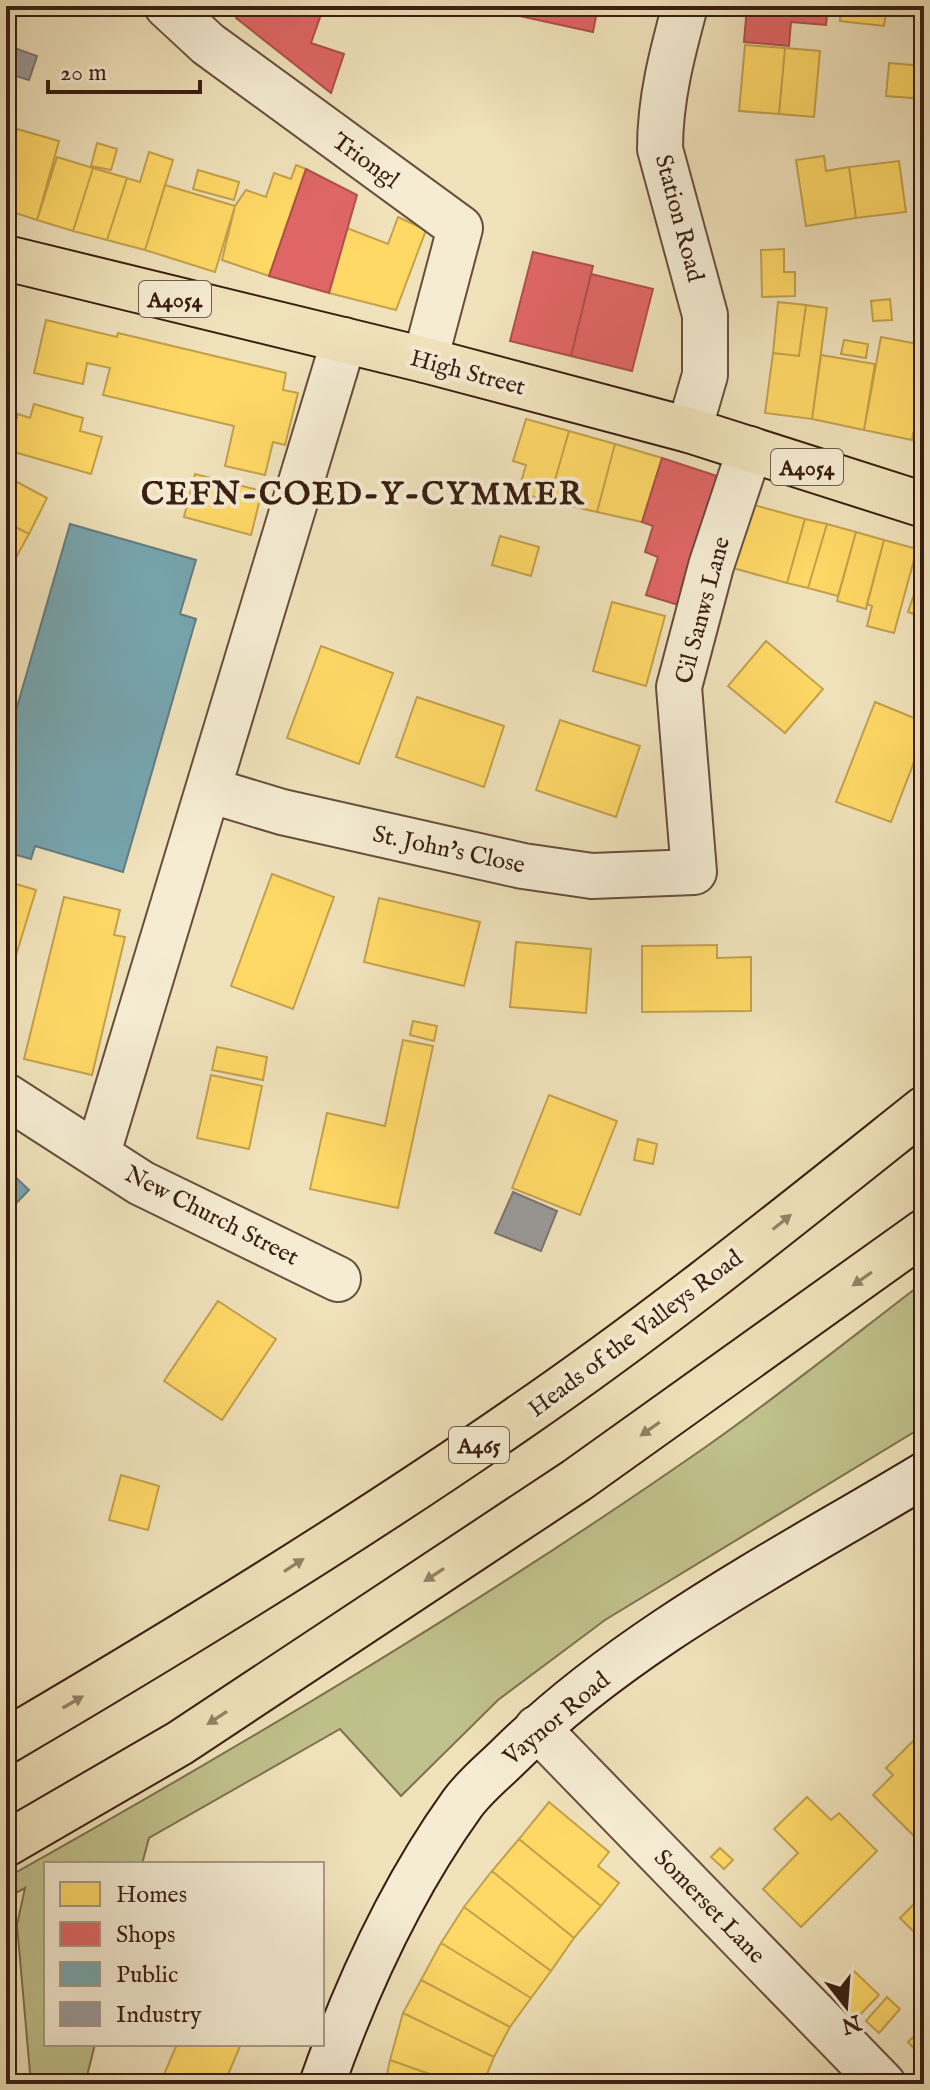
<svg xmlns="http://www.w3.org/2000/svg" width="930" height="2090" viewBox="0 0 930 2090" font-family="'IM FELL English',serif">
<rect width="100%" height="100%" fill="#f0e2bb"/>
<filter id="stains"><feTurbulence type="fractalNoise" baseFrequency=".0025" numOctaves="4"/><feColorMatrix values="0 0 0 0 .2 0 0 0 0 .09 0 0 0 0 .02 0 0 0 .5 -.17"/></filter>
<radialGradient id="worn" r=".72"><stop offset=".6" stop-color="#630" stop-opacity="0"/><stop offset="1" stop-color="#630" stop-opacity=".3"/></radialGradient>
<path fill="#c0c18c" stroke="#7d704f" stroke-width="2" d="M924,1282V1426L605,1620L498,1700L401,1796L340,1729L149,1838L142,1864H46V2044H95L85,2084H31L17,1925L25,1888L6,1898V1878C245,1744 482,1603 707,1446C781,1394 852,1337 924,1282Z"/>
<path fill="#ffd966" stroke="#c4a14d" stroke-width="2" d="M841,6H887L884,26L840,21Z
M745,45L785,48L779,114L739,111Z
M785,48L820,51L814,117L779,114Z
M889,63L924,66V99L886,96Z
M6,126L17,129L6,166Z
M17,129L59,141L37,220L6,210V166Z
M97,143L117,149L111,170L91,166Z
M149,152L173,160L145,250L107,240L127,178L140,182Z
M824,156L826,171L849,167L856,218L806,226L796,160Z
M57,157L93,168L73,231L37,220Z
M899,161L906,212L856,218L849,167Z
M296,165L306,169L269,276L222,260L235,206L246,190L266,197L274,173L291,179Z
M93,168L127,178L107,240L73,231Z
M198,170L239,182L234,200L193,189Z
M165,185L235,206L215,272L145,250Z
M398,217L426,230L396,310L329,293L347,228L388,244Z
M784,249V272H795V296L762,297L761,250Z
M890,299L892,320L873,321L871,301Z
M778,302L806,305L799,356L773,353Z
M806,305L827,308L812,419L765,413L773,353L799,356Z
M46,320L117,337L118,333L286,373L283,390L298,393L285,445L273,442L265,475L225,466L234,426L103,395L110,368L87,363L83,384L34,373Z
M881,337L923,345L916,383L923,384L912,440L864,430Z
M844,340L868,344L866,358L841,354Z
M821,355L875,364L864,430L812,419Z
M34,404L83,418L80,431L102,437L91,474L7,450L18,414L30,418Z
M526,419L569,431L549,501L518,492L526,465L513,461Z
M569,431L615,444L597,512L549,501Z
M615,444L662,458L642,522L597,512Z
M195,474L262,491L251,535L184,517Z
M6,476L47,498L29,534L6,522Z
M743,502L805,519L787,583L726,566Z
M805,519L827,524L808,588L787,583Z
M6,522L29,534L12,565L6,562Z
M827,524L856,532L838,596L808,588Z
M856,532L884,540L866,609L837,601Z
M500,536L539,547L531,576L492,565Z
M884,540L917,549L894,633L867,626L872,606L867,604Z
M924,566V618L908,612Z
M612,602L665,616L646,686L593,671Z
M766,641L823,689L785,733L728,686Z
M321,646L393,673L359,764L287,738Z
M417,697L504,726L484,787L396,757Z
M875,702L924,722V736L891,822L836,802Z
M560,720L640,746L616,817L536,790Z
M272,874L334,897L293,1009L231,986Z
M6,881L36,890L6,988Z
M64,897L120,910L114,935L125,937L92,1075L24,1059Z
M379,898L480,922L464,986L364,962Z
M516,942L591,949L586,1013L510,1007Z
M717,945V958L751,957V1011L642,1012V946Z
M413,1021L437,1026L434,1041L410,1035Z
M403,1040L433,1046L398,1208L310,1189L327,1113L385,1126Z
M217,1047L267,1057L263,1080L212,1070Z
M211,1075L262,1086L249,1149L197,1138Z
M549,1095L617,1121L580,1215L512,1188Z
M638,1139L657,1144L653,1164L634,1160Z
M218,1301L276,1339L222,1420L164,1381Z
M121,1475L159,1486L148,1530L109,1520Z
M922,1732L924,1831L917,1839L873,1795L893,1775L886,1768Z
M807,1797L831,1820L839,1813L877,1851L801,1927L763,1889L798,1853L774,1829Z
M549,1802L609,1852L598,1866L619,1883L601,1906L519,1839Z
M519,1839L601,1906L574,1938L492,1871Z
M720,1848L733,1860L724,1869L711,1857Z
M492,1871L574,1938L551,1971L464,1907Z
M924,1894V1942L900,1918Z
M464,1907L551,1971L531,1998L441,1943Z
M441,1943L531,1998L510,2027L421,1980Z
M854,1971L879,1995L854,2021L829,1997Z
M421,1980L510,2027L494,2057L403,2013Z
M887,1997L900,2009L879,2033L866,2021Z
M403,2013L494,2057L483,2084H458L390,2060Z
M924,2027V2059L908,2042Z
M177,2044H241L224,2084H160Z
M390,2060L458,2084H385Z"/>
<path fill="#e06666" stroke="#ae504d" stroke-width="2" d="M240,6H324L311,43L344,54L331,93L236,18Z
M473,6H598L593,32Z
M747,6H828L826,25L791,22L789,46L744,42Z
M306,169L357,195L329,293L269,276Z
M533,252L593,266L571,356L510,341Z
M591,274L653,289L632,371L571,356Z
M662,458L729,480L688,608L646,595L658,557L645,552L653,526L642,522Z"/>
<path fill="#76a5af" stroke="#647c80" stroke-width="2" d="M70,524L196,560L180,614L196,619L123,872L35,846L31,859L6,852V745Z
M6,1168L29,1190L6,1214Z"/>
<path fill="#999" stroke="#7c7470" stroke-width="2" d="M6,45L37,56L29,80L6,73Z
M513,1192L557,1211L541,1251L495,1233Z"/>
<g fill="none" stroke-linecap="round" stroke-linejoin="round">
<g stroke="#684f3c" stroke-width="48">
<path id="street" d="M167,6L208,44L460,228L425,360
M685,6C672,54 660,99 660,149L705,315V375L689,430
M209,790L282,812L523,866L592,876L694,872L679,687L711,566L750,449
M6,1096L141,1183L338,1279
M98,1153L344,340
M537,1728L883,2084"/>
</g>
<g stroke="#3a1e12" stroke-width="48">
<path id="secondary" d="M322,2084C357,1985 401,1889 462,1804C475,1786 494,1771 509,1756C627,1639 783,1560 924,1475"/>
</g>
<g stroke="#3a1e12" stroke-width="48">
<path id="primary" d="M6,258L425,360L689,430L924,505"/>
</g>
<g stroke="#3a1e12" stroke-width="48">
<path id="highway" d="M6,1741C180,1639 353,1533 519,1418C659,1322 791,1215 924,1109
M6,1844L180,1743L577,1480L924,1232"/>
</g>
<use href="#street" stroke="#f5ecd3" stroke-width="44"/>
<use href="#secondary" stroke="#f5ecd3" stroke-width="44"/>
<use href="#primary" stroke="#f0e2bb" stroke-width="44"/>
<use href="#highway" stroke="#f0e2bb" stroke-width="44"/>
</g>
<defs><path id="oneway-solid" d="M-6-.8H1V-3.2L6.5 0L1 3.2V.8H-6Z" transform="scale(2)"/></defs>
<g fill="#958066">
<use href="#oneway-solid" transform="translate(782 1222) rotate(-39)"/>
<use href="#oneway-solid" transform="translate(862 1279) rotate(145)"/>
<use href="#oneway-solid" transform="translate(650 1429) rotate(145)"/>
<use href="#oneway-solid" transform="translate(294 1565) rotate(-33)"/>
<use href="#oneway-solid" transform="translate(434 1575) rotate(147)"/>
<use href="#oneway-solid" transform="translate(73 1702) rotate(-30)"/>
<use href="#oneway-solid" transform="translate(217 1718) rotate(147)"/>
</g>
<g text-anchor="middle" stroke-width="8" stroke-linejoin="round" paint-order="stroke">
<g fill="#f5ecd3" stroke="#725c4c" stroke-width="2">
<rect x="139" y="281" width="72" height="36" rx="6"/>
<rect x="771" y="449" width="72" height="36" rx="6"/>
<rect x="449" y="1427" width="60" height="36" rx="6"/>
</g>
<g font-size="22" font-weight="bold" fill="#3a1e12">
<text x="175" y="307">A4054</text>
<text x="807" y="475">A4054</text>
<text x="479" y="1453">A465</text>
</g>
<g font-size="24" fill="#3a1e12" stroke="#f5ecd3">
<text transform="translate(366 160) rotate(36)" y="8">Triongl</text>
<text transform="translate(680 218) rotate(75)" y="8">Station Road</text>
<text transform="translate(468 372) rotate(15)" y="8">High Street</text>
<text transform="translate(702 610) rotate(-75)" y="8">Cil Sanws Lane</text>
<text transform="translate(449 849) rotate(12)" y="8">St. John's Close</text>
<text transform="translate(212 1215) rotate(27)" y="8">New Church Street</text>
<text transform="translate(635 1333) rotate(-37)" y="8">Heads of the Valleys Road</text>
<text transform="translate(556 1718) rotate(-40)" y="8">Vaynor Road</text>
<text transform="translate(710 1906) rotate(46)" y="8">Somerset Lane</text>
</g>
<g font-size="32" font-weight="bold" letter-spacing="2" fill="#3a1e12" stroke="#f5ecd3">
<text x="363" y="504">CEFN-COED-Y-CYMMER</text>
</g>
</g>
<rect width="930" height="2090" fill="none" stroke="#f0e2bb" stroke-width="32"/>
<rect x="8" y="8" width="914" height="2074" fill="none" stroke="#3a1e12" stroke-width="4"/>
<rect x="16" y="16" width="898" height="2058" fill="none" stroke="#3a1e12" stroke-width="2"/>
<rect x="44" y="1862" width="280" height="184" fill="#f5ecd3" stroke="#aa9a86" stroke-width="2"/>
<rect x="60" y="1882" width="40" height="24" fill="#ffd966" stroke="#aa9a86" stroke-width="2"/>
<text x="116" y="1902" font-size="24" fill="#3a1e12">Homes</text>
<rect x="60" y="1922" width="40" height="24" fill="#e06666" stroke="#aa9a86" stroke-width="2"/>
<text x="116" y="1942" font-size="24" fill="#3a1e12">Shops</text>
<rect x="60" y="1962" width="40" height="24" fill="#76a5af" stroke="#aa9a86" stroke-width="2"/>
<text x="116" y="1982" font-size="24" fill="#3a1e12">Public</text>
<rect x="60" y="2002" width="40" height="24" fill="#999999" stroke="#aa9a86" stroke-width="2"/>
<text x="116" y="2022" font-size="24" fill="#3a1e12">Industry</text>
<g transform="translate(846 2006) rotate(163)" stroke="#f5ecd3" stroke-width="6" paint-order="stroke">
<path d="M0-6L14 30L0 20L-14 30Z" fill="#3a1e12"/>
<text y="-12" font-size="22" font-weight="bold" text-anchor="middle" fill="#3a1e12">N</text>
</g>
<path d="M48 80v12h152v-12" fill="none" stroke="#3a1e12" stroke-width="4"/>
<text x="60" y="80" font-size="24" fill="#3a1e12" stroke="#f5ecd3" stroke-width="6" paint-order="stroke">20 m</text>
<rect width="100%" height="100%" filter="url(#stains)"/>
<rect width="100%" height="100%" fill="url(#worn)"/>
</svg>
